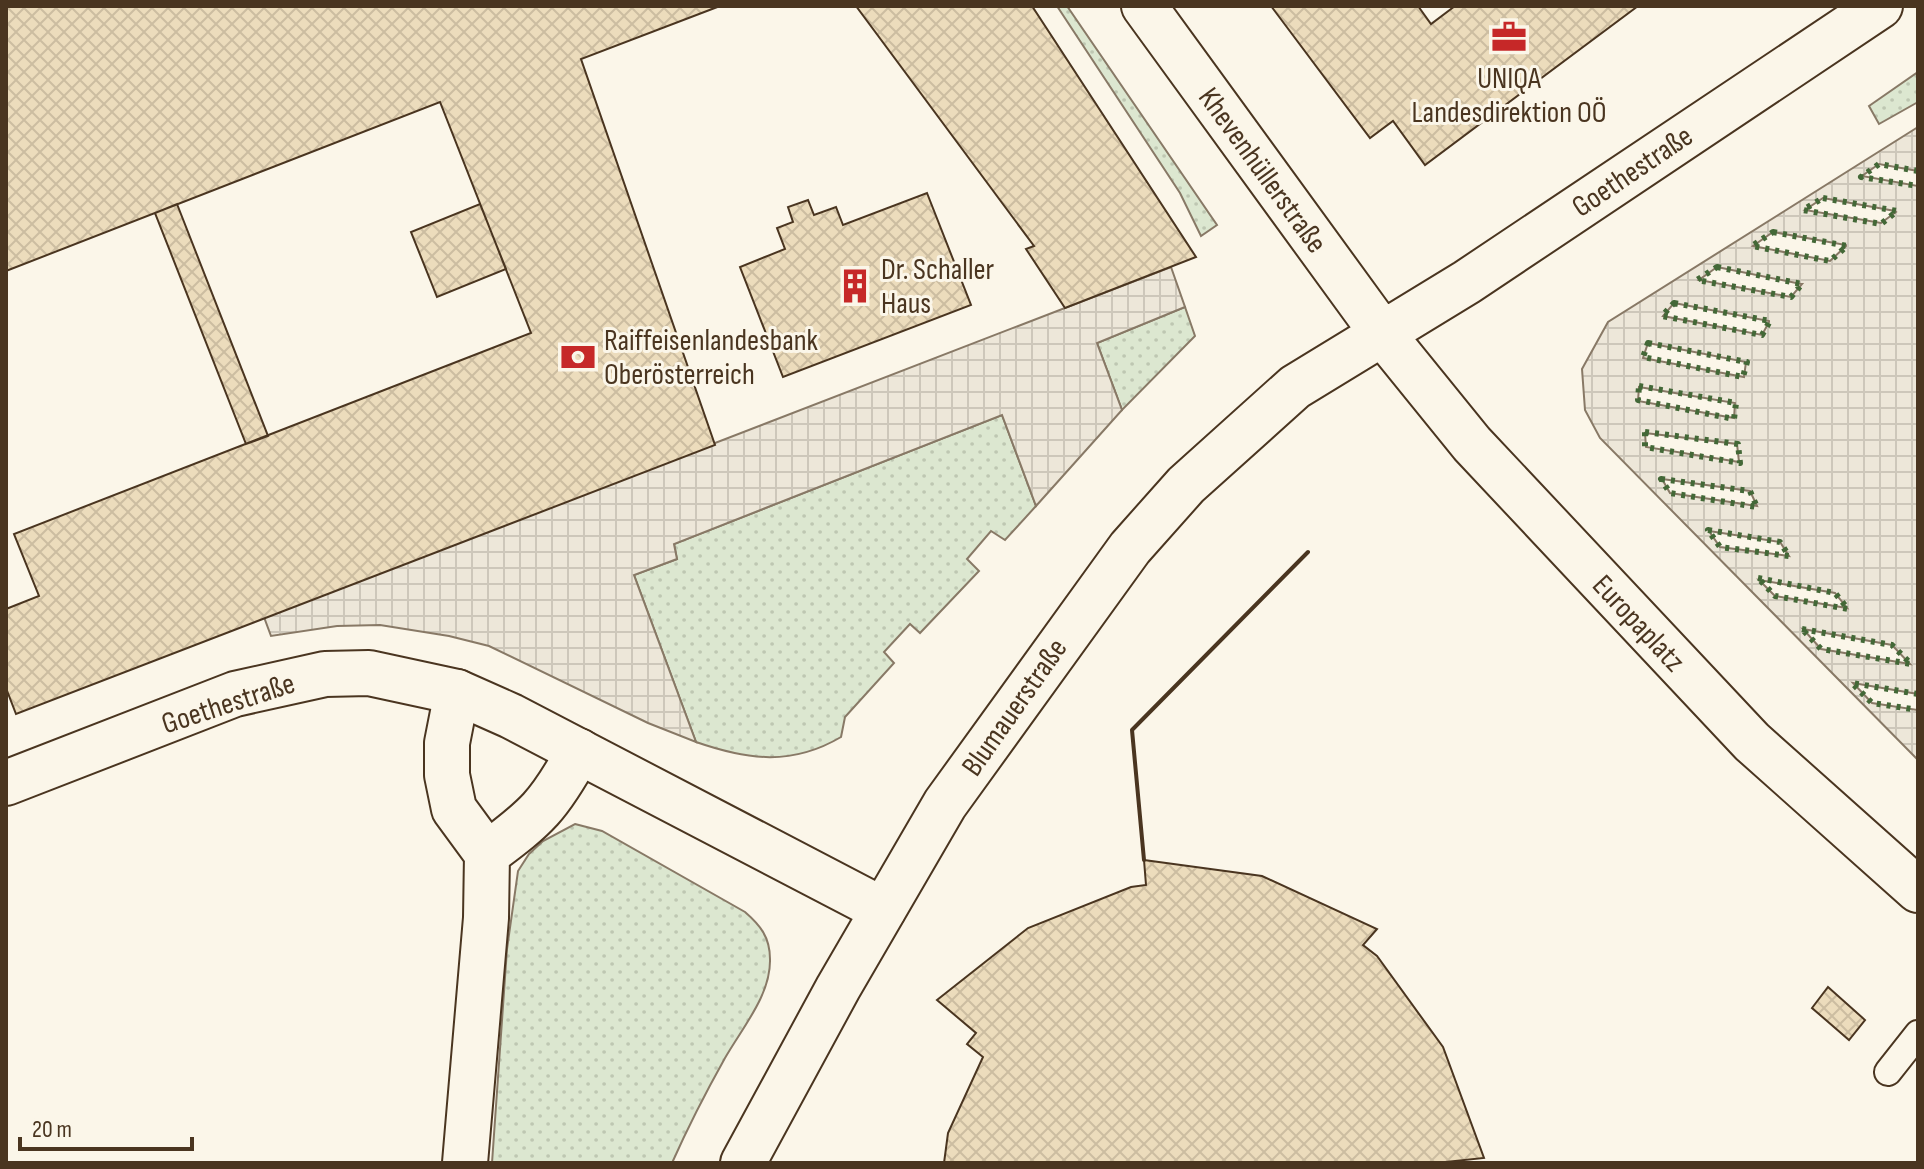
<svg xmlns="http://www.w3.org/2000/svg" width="1924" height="1169" viewBox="0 0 1924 1169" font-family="'Sofia Sans Condensed',sans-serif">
<defs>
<pattern id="grass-dots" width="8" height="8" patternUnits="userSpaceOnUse" patternTransform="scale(2)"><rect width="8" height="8" fill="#dce7d0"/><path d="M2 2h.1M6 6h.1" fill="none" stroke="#bec7b2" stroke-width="1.8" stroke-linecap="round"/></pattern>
<pattern id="plaza-grid" width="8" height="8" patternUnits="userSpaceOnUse" patternTransform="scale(2)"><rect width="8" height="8" fill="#ede7d9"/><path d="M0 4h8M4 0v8" fill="none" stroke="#cdc7ba"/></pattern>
<pattern id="building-cross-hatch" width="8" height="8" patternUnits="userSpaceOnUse" patternTransform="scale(2)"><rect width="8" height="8" fill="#ecdcbc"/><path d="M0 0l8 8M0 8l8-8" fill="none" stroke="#ccbda1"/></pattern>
</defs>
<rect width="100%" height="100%" fill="#fbf6e9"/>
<path fill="url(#grass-dots)" stroke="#887966" stroke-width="2" d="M1057,6H1067L1217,225L1201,236L1180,193Z
M1918,72V102L1879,124L1869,106Z
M1185,307L1195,336L1122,410L1097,343Z
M1002,415L1036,506L1005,540L991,531L967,559L979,571L920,633L910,624L884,652L894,663L845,717L841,737C792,766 748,760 696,742L634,575L677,559L674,544Z
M575,824L602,831L745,912C760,925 770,937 770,959C771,995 742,1028 725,1058C706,1092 688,1127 672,1163H492L507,949L518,871L529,854L543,841Z"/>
<path fill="url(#plaza-grid)" stroke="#887966" stroke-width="2" fill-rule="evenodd" d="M1918,127V171L1879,164L1862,176L1918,186V694L1853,683L1872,703L1918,710V760L1600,438L1585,410L1582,369L1608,322ZM1823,198L1895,211L1896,212L1881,223L1805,210ZM1773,232L1846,245V246L1830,261L1753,246ZM1717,267L1801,284H1802L1791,297L1699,280ZM1674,303L1769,321V322L1762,335L1663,316ZM1648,343L1746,362L1744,377L1643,358ZM1639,387L1735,403L1734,418L1638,401ZM1645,433L1737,444L1739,462L1646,447ZM1662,479L1750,491L1757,506L1670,493ZM1709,531L1780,542L1789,556L1720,547ZM1759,580L1835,593L1847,608L1775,596ZM1803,629L1892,645L1910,664L1821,649Z
M1171,267L1185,307L1097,343L1122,410L1036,506L1002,415L674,544L677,559L634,575L696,742L648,723L489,646L449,636L380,625L337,626L271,636L264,617Z"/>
<path fill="url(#building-cross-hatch)" stroke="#4a3520" stroke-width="2" d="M6,6H720L581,59L715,445L16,714L6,688V609L39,596L14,534L531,333L440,102L6,271Z
M856,6H1032L1196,257L1065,308L1026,249L1034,246Z
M1271,6H1418L1431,24L1455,6H1638L1425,165L1393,121L1370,138Z
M927,193L971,305L783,377L740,267L785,249L777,228L793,222L788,207L808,200L814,215L836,207L843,225Z
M177,204L268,436L246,444L155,213Z
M480,204L506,269L437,297L411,232Z
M1144,860L1262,876L1377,929L1363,945L1377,956L1443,1047L1484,1158L1436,1163H944L948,1133L983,1057L967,1044L976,1033L937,1000L1028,928L1131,887L1146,885Z
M1828,987L1865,1020L1849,1040L1812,1008Z"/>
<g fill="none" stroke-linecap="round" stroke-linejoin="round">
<g stroke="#4a3520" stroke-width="30">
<path id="service" d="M1888,1072L1918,1034"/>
</g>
<g stroke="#4a3520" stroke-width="48">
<path id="minor" d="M457,692L447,743V775L454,809L487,854L486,918L465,1163
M487,854C537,817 549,806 579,751"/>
</g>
<g stroke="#4a3520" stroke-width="48">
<path id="tertiary" d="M6,783L235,694L325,674L369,673L457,692L511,716L883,910"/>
</g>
<g stroke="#4a3520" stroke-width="48">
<path id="secondary" d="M1144,6L1382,333L1472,444L1752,742L1918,890
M743,1163L838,988L945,804L1130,548L1186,485L1295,387L1467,282L1880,6"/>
</g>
<use href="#service" stroke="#fbf6e9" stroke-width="26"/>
<use href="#minor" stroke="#fbf6e9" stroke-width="44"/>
<use href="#tertiary" stroke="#fbf6e9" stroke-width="44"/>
<use href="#secondary" stroke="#fbf6e9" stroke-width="44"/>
<path stroke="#436837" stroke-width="6" stroke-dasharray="4 6" stroke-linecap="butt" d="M1918,171L1879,164L1861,177L1918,186
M1823,198L1897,211L1881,224L1803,210Z
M1773,232L1847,246L1830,261L1752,246Z
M1717,267L1802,284L1791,297L1697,280Z
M1674,303L1770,321L1762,335L1662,316Z
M1648,343L1747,362L1743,377L1643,357Z
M1639,386L1736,403L1734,419L1638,400Z
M1645,432L1738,444L1740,463L1645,447Z
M1661,479L1750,491L1757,507L1670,493Z
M1708,530L1780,542L1789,556L1720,547Z
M1758,578L1835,593L1848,609L1775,596Z
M1802,629L1892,645L1911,664L1821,649Z
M1918,694L1852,683L1872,703L1918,710"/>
<path stroke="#4a3520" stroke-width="4" d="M1144,860L1132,730L1308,552"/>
</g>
<defs>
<g id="office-bare" transform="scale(2.76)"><path d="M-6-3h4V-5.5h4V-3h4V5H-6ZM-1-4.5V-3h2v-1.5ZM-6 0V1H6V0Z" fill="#c62828" stroke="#fbf6e9" stroke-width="2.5" paint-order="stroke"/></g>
<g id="building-bare" transform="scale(2.76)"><path d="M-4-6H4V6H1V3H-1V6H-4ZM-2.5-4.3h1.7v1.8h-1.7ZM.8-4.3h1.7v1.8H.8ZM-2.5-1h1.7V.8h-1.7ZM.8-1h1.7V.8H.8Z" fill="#c62828" stroke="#fbf6e9" stroke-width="2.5" paint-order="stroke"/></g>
<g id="bank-bare" transform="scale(2.76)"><path d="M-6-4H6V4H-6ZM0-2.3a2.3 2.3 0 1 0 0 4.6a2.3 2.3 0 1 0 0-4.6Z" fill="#c62828" stroke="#fbf6e9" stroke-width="2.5" paint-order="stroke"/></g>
</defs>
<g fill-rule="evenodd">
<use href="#office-bare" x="1509" y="37"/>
<use href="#building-bare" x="855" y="286"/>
<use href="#bank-bare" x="578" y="357"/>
</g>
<g text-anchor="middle" stroke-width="6" stroke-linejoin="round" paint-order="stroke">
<g font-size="30" fill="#4a3520" stroke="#fbf6e9" text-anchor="start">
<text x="1509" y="88" text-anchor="middle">UNIQA<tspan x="1509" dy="34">Landesdirektion OÖ</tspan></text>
<text x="881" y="279">Dr. Schaller<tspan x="881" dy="34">Haus</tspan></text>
<text x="604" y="350">Raiffeisenlandesbank<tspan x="604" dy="34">Oberösterreich</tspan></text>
</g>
<g font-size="30" fill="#4a3520" stroke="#fbf6e9">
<text transform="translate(1263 170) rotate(54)" y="10">Khevenhüllerstraße</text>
<text transform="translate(1632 171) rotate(-34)" y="10">Goethestraße</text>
<text transform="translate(1639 623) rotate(47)" y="10">Europaplatz</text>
<text transform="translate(228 703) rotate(-18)" y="10">Goethestraße</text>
<text transform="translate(1014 707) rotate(-55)" y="10">Blumauerstraße</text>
</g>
</g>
<rect width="1924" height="1169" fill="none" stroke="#4a3520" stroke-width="16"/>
<path d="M20 1137v12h172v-12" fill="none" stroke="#4a3520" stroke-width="4"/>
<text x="32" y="1137" font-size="24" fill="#4a3520" stroke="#fbf6e9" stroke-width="6" paint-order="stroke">20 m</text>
</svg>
